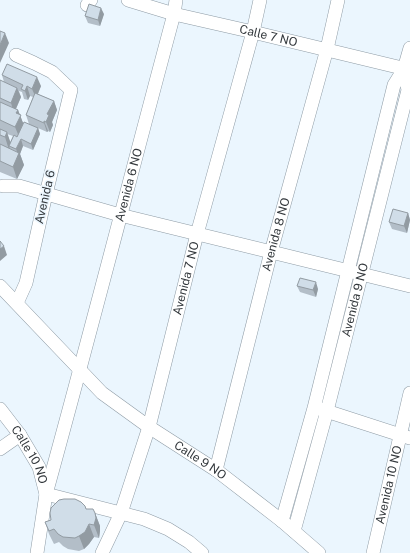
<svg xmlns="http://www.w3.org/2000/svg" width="410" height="553" viewBox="0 0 410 553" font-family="'Public Sans',sans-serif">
<rect width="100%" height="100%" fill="#ebf6fe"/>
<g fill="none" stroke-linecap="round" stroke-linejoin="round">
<g stroke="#8e9ba5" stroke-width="14">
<g id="minor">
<path id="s1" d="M128,0L174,14L253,32L410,70"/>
<path d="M87,5L91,0"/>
<path d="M16,55L34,63L52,72L71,90L46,194L26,283L17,303"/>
<path d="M3,186H19L120,215L410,286"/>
<path id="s2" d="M0,286L102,393L149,427L216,470L282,521L319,553"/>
<path id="s3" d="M0,409L20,435L39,467L46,494L37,553"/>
<path d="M320,409L410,438"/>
<path d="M0,449L20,435"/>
<path id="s4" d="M216,470L271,252L327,49L338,0"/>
<path id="s5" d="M46,494C90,335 131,174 174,14L176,0"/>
<path d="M46,494L144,519L168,529L189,542L202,553"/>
<path d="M282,521L314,408L394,85L404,69L410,48"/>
<path id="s6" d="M294,531L327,411L408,90L404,69"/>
<path id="s7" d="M102,553L121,513L149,427L197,234L253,32L260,0"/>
<path id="s8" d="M373,553L410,393"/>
</g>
</g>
<use href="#minor" stroke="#fff" stroke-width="13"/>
</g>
<path fill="#b3bec8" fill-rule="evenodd" d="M104,14L100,26L88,23L85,16Z
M2,75L41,86L38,94L54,101L57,110L52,122L53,125L50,132L48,131L47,132L38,128L40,134L33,150L23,146L20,154L24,165L17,179L0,172V80L4,82ZM19,91L22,92L24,99L28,100L30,96L33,97L26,115L29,124L23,123L18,110L16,109L21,97ZM7,134L13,136L10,142Z
M408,213L410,220L407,233L392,229L389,222Z
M297,286L318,289L316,297L300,292Z
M86,509L95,513L100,526V531L99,538L94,537L89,544L84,549L79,551L68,549L63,546L59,542L54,544L49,534L45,522Z"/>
<path fill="#929ba2" d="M101,8L104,14L100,26L98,20Z
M5,33L9,43L0,63V45Z
M37,77L41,86L36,98L32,89Z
M27,86L30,96L28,100L25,91Z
M17,88L21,97L14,113L11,103Z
M54,101L57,110L52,122L53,125L50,132L46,122L47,114Z
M18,110L25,128L20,139L15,127L16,113Z
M44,121L48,131L47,132L44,123Z
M38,128L40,134L33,150L31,144Z
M7,132L11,144L9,146L10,149L9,150L5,137Z
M21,139L23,146L20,154L24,165L17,179L13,167L18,155L16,149Z
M408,213L410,220L407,233L404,226Z
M4,246L7,255L0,261V249Z
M316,282L318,289L316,297L313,290Z
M95,513L100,526V531L99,538L94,525Z
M89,524L94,537L89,544L84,549L79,536Z"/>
<path fill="#d0dde8" stroke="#929ba2" d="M89,4L101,8L98,20L85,16Z
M0,31L5,33L0,45Z
M7,64L37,77L32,89L27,86L25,91L21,89L23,85L2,75Z
M0,80L17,88L11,103L0,98Z
M35,93L54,101L47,114L49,115L46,122L44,121V123L26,115Z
M0,102L18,110L16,113L21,115L15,127L0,120Z
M24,122L38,128L31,144L21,139L16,149L9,146L14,135L17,137Z
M0,129L7,132L5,137L0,135Z
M0,144L19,153L13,167L0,161Z
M393,209L408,213L404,226L389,222Z
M0,241L4,246L0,249Z
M300,278L316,282L313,290L297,286Z
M64,499H75L81,502L85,506L86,509H93L95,513L96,518L94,525L89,524L85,532L79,536L75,538L63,537L58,534L54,529L49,531L45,522L51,520L50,513L51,508L59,500Z"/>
<g text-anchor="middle" stroke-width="3" stroke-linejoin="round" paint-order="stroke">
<g font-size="12" fill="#34393d" stroke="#ebf6fe">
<text dy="4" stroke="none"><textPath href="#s1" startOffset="145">Calle 7 NO</textPath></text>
<text dy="4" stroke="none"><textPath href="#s5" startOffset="320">Avenida 6 NO</textPath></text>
<text transform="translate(45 197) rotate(-77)" y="4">Avenida 6</text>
<text dy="4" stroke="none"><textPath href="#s4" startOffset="243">Avenida 8 NO</textPath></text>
<text dy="4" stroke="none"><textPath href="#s7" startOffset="288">Avenida 7 NO</textPath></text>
<text dy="4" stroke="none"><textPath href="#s6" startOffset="239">Avenida 9 NO</textPath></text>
<text dy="4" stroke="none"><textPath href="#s3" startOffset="55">Calle 10 NO</textPath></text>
<text dy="4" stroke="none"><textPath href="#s2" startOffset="267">Calle 9 NO</textPath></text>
<text dy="4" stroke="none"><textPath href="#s8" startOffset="70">Avenida 10 NO</textPath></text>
</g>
</g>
</svg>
